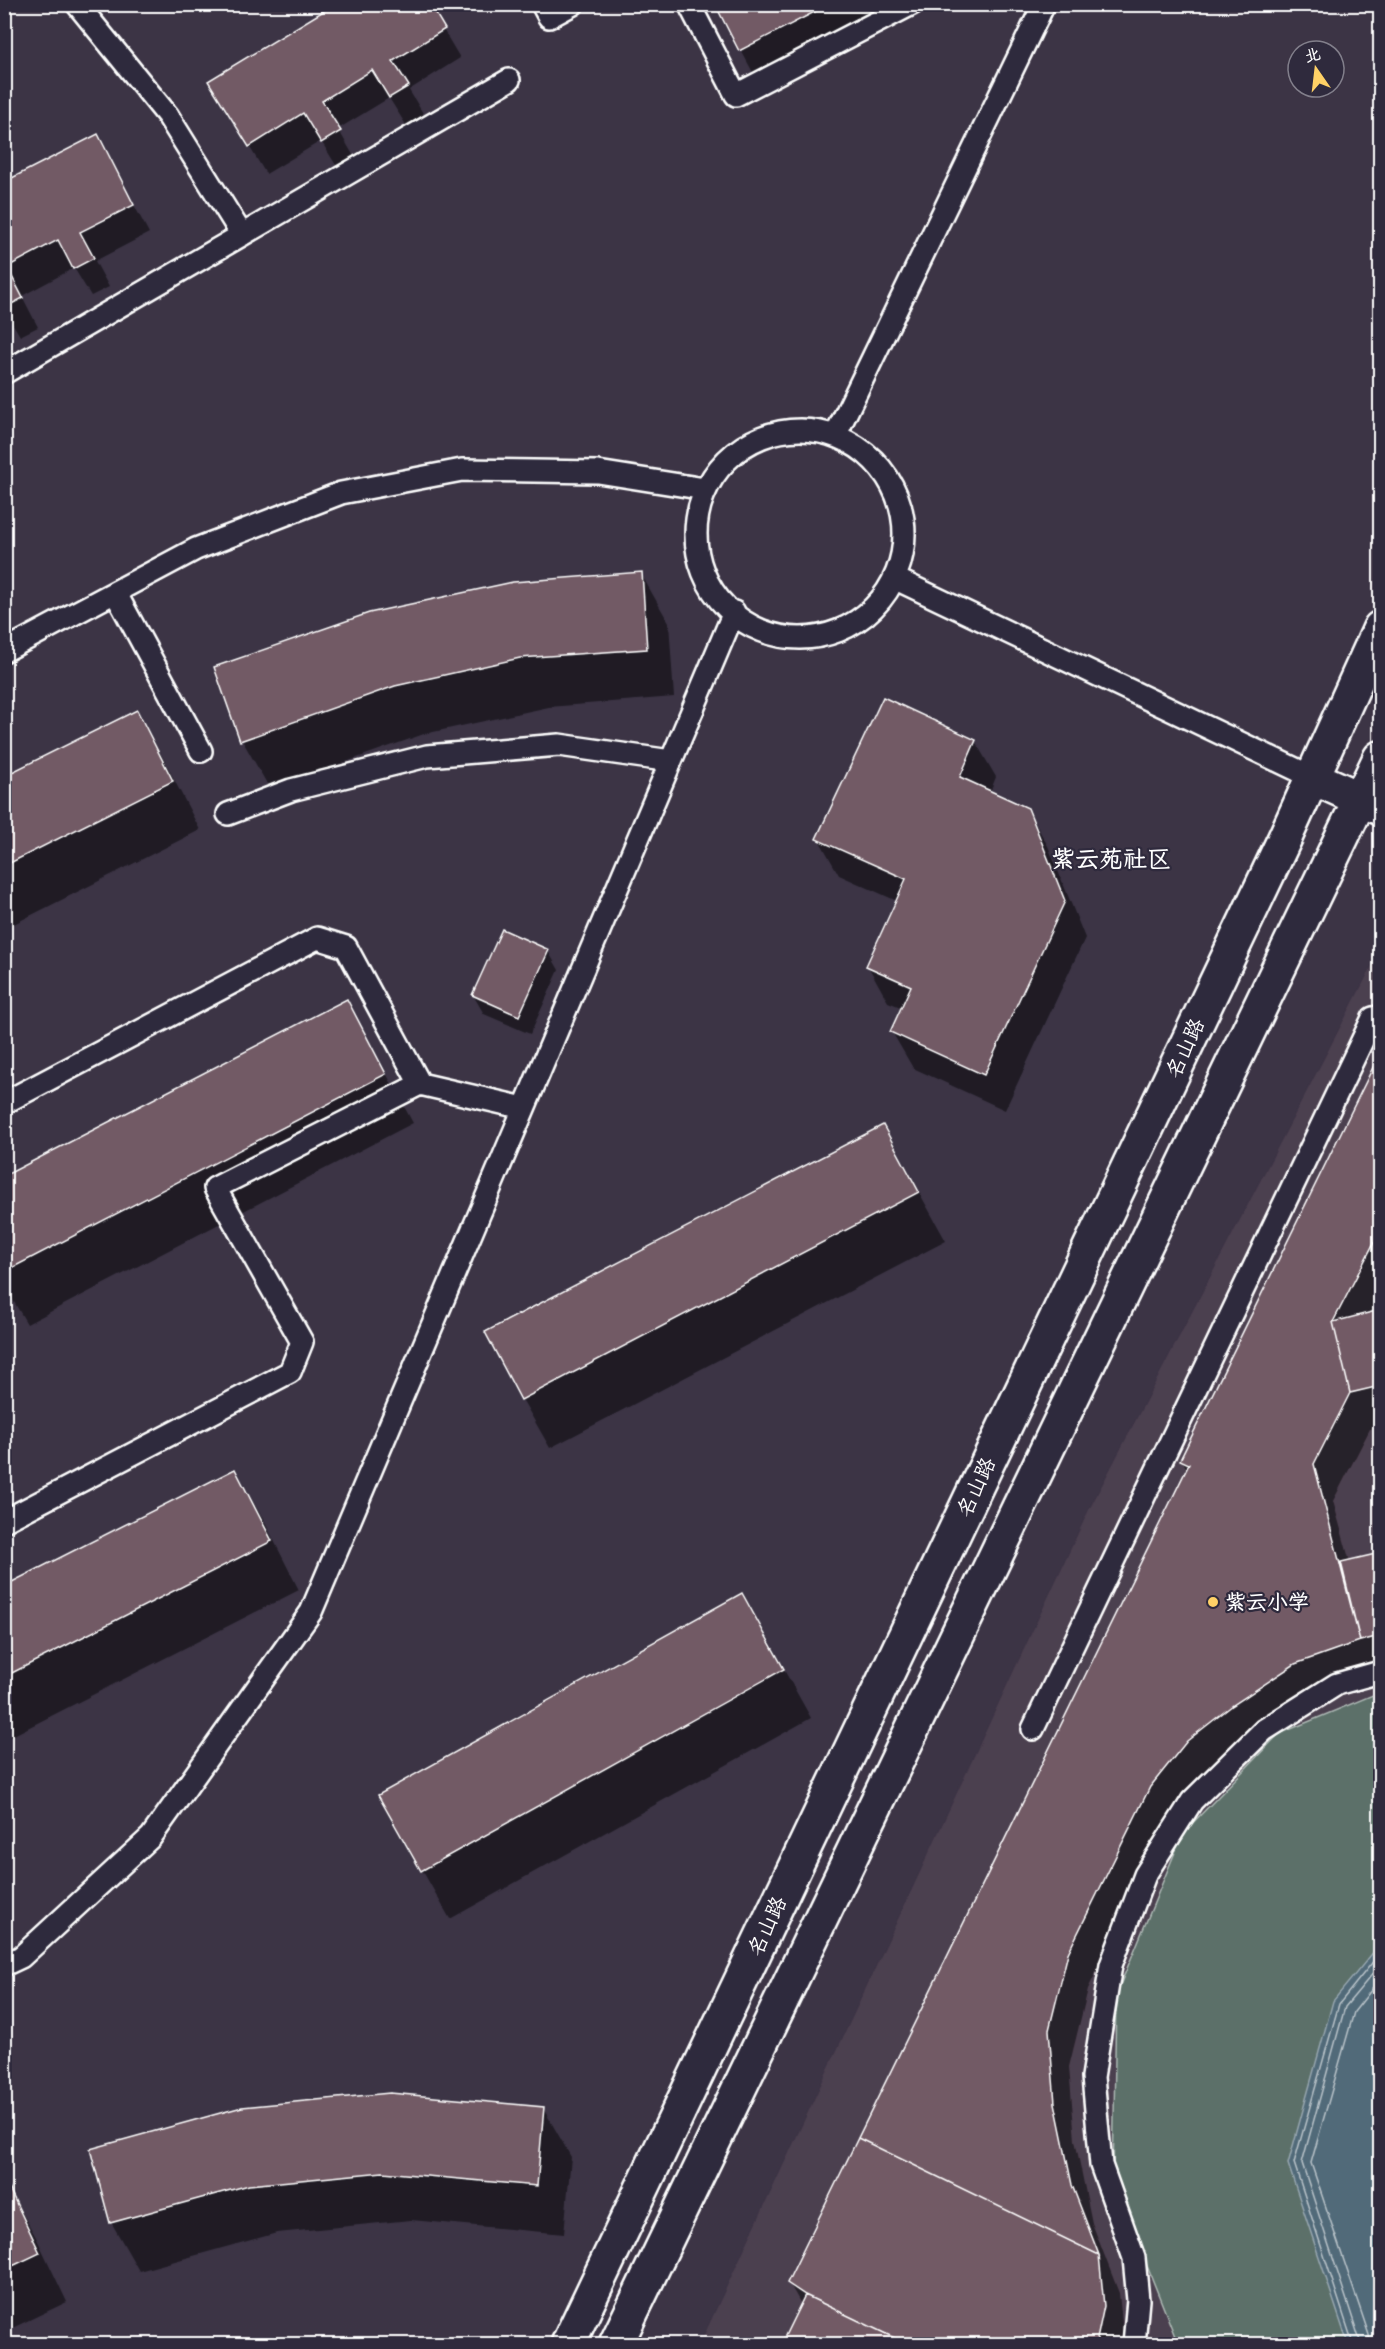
<svg xmlns="http://www.w3.org/2000/svg" width="1385" height="2349" viewBox="0 0 1385 2349" font-family="Mali,'LXGW WenKai TC',sans-serif">
<rect width="100%" height="100%" fill="#3c3445"/>
<filter id="ink" filterUnits="userSpaceOnUse"><feTurbulence type="fractalNoise" baseFrequency=".0167" numOctaves="2"/><feDisplacementMap in="SourceGraphic" scale="12" xChannelSelector="R" yChannelSelector="G"/><feConvolveMatrix kernelMatrix="1 2 1 2 8 2 1 2 1" color-interpolation-filters="sRGB"/></filter>
<g filter="url(#ink)">
<path fill="#4c3f4f" d="M1380,951V1692L1280,1734L1113,2180L1178,2344H700L1088,1512Z"/>
<path fill="#5b7069" stroke="#adb8b4" stroke-width="1.5" d="M1380,1692V2344H1178L1113,2180L1116,1995L1183,1833L1279,1734Z"/>
<path fill="#516a79" stroke="#97a6af" stroke-width="1.5" d="M1380,1944V2344H1348L1288,2164L1333,2001Z"/>
<path fill="#0007" d="M428,4L460,58L409,90L424,115L406,125L389,98L338,129L356,160L339,170L321,141L266,174L227,110Z
M716,4H869L876,17L756,78Z
M97,136L149,233L95,261L109,287L91,296L74,268L22,296L38,327L20,336L4,309V184Z
M641,574L669,623L674,697L549,707L424,734L270,789L242,740Z
M136,712L164,760L200,830L4,929V778Z
M975,741L996,777L990,792L1027,809L1048,846L1085,938L1005,1110L913,1068L892,1032L903,1008L888,1002L868,966L897,901L839,875L818,838Z
M548,951L559,970L530,1034L484,1014L473,995Z
M347,1001L413,1123L27,1324L4,1285V1178Z
M1380,1056V1306L1377,1312H1380V1427L1370,1429L1333,1501L1350,1562L1380,1554V1677L1316,1700L1170,1823L1088,1989L1069,2067L1075,2140L1092,2223L1119,2293L1124,2344H783L802,2306L789,2283L1188,1471L1182,1460Z
M883,1127L946,1241L550,1448L522,1399Z
M235,1471L263,1519L299,1590L4,1740V1588Z
M769,1643L811,1718L450,1919L380,1796Z
M390,2094L543,2108L571,2157L564,2234L411,2220L277,2233L139,2271L111,2222Z
M9,2190L37,2239L67,2302L4,2332V2192Z"/>
<g fill="none" stroke-linecap="round" stroke-linejoin="round">
<path stroke="#b9c3c9" stroke-width="1.5" d="M1353,2344L1294,2163L1339,2004L1380,1953
M1361,2344L1302,2163L1345,2007L1380,1965
M1370,2344L1369,2335L1311,2163L1354,2012L1380,1979"/>
</g>
<path fill="#725a65" stroke="#fff" stroke-width="1.5" d="M335,4H430L445,29L393,61L409,86L389,98L372,70L322,101L341,131L321,143L303,113L249,147L208,81Z
M715,4H830L739,51Z
M98,134L134,205L80,232L94,258L73,269L58,240L7,267L23,298L4,308V182Z
M642,572L647,649L520,658L395,686L240,741L214,667L369,613L513,582Z
M883,697L976,740L960,777L1028,808L1065,901L984,1075L890,1032L911,986L866,966L906,879L816,839Z
M137,710L173,781L4,866V776Z
M502,929L549,950L519,1016L472,995Z
M347,999L386,1074L4,1272V1176Z
M1380,1053V1231L1333,1322L1350,1393L1314,1464L1360,1641L1295,1664L1233,1705L1187,1741L1150,1787L1068,1953L1049,2030L1055,2103L1072,2185L1099,2255L858,2138L1189,1464L1180,1460Z
M883,1125L919,1192L521,1400L485,1332Z
M1380,1310V1386L1350,1393L1333,1322Z
M235,1469L272,1541L4,1677V1586Z
M1380,1553V1636L1360,1641L1341,1562Z
M742,1593L784,1669L421,1871L378,1795Z
M390,2093L544,2107L537,2186L383,2172L249,2185L110,2223L90,2149L242,2107Z
M858,2138L1099,2255L1104,2306L1096,2344H907L805,2295L787,2283Z
M9,2188L40,2253L4,2270V2191Z
M805,2295L907,2344H781Z"/>
<g fill="none" stroke-linecap="round" stroke-linejoin="round">
<g stroke="#fff" stroke-width="26">
<path id="lane" d="M77,4L168,116L242,235
M542,4L549,17L573,4
M689,4L736,95L912,4
M4,373L509,80
M696 534a104 104 0 1 1 208 0a104 104 0 1 1-208 0Z
M836,434L1044,4
M896,579L1312,777
M115,592L201,751
M4,651L196,549L341,493L462,470L598,472L705,489
M228,814L291,790L427,756L559,745L671,761
M4,1103L317,938L346,947L420,1084
M4,1521L290,1372L302,1342L215,1188L420,1084L524,1108
M1033,1729L1373,1018L1380,1016
M4,1965L21,1957L151,1837L311,1612L734,612
M1134,2344L1138,2300L1134,2258L1101,2165L1093,2077L1111,1965L1145,1875L1192,1801L1264,1730L1337,1684L1380,1672"/>
</g>
<g stroke="#fff" stroke-width="38">
<path id="secondary" d="M1312,777L1380,808
M568,2344L1284,840L1380,628
M616,2344L1380,758"/>
</g>
<use href="#lane" stroke="#2f2a3d" stroke-width="21"/>
<use href="#secondary" stroke="#2f2a3d" stroke-width="33"/>
</g>
</g>
<circle fill="#ffd166" stroke="#2f2a3d" stroke-width="2" cx="1213" cy="1602" r="6"/>
<g text-anchor="middle" stroke-width="4.5" stroke-linejoin="round" paint-order="stroke">
<g font-size="21" fill="#fff" stroke="#2f2a3d">
<text transform="translate(1185 1048) rotate(-65)" y="7">名山路</text>
<text transform="translate(976 1487) rotate(-65)" y="7">名山路</text>
<text transform="translate(767 1926) rotate(-65)" y="7">名山路</text>
</g>
<g font-size="21" font-weight="bold" fill="#fff" stroke="#2f2a3d" text-anchor="start">
<text x="1225" y="1609">紫云小学</text>
</g>
<g font-size="24" font-weight="bold" fill="#fff" stroke="#2f2a3d">
<text x="1111" y="867">紫云苑社区</text>
</g>
</g>
<rect width="1385" height="2349" fill="none" stroke="#2f2a3d" stroke-width="24"/>
<rect x="12" y="12" width="1361" height="2325" fill="none" stroke="#fff" stroke-width="2" filter="url(#ink)"/>
<g transform="translate(1316 69) rotate(346)"><circle r="28" fill="#2f2a3d" stroke="#827f8b" stroke-width="1.5"/>
<path d="M0-4.5L10 22L0 15L-10 22Z" fill="#ffd166"/>
<text y="-9" font-size="16" font-weight="bold" text-anchor="middle" fill="#ffffff">北</text>
</g>
</svg>
